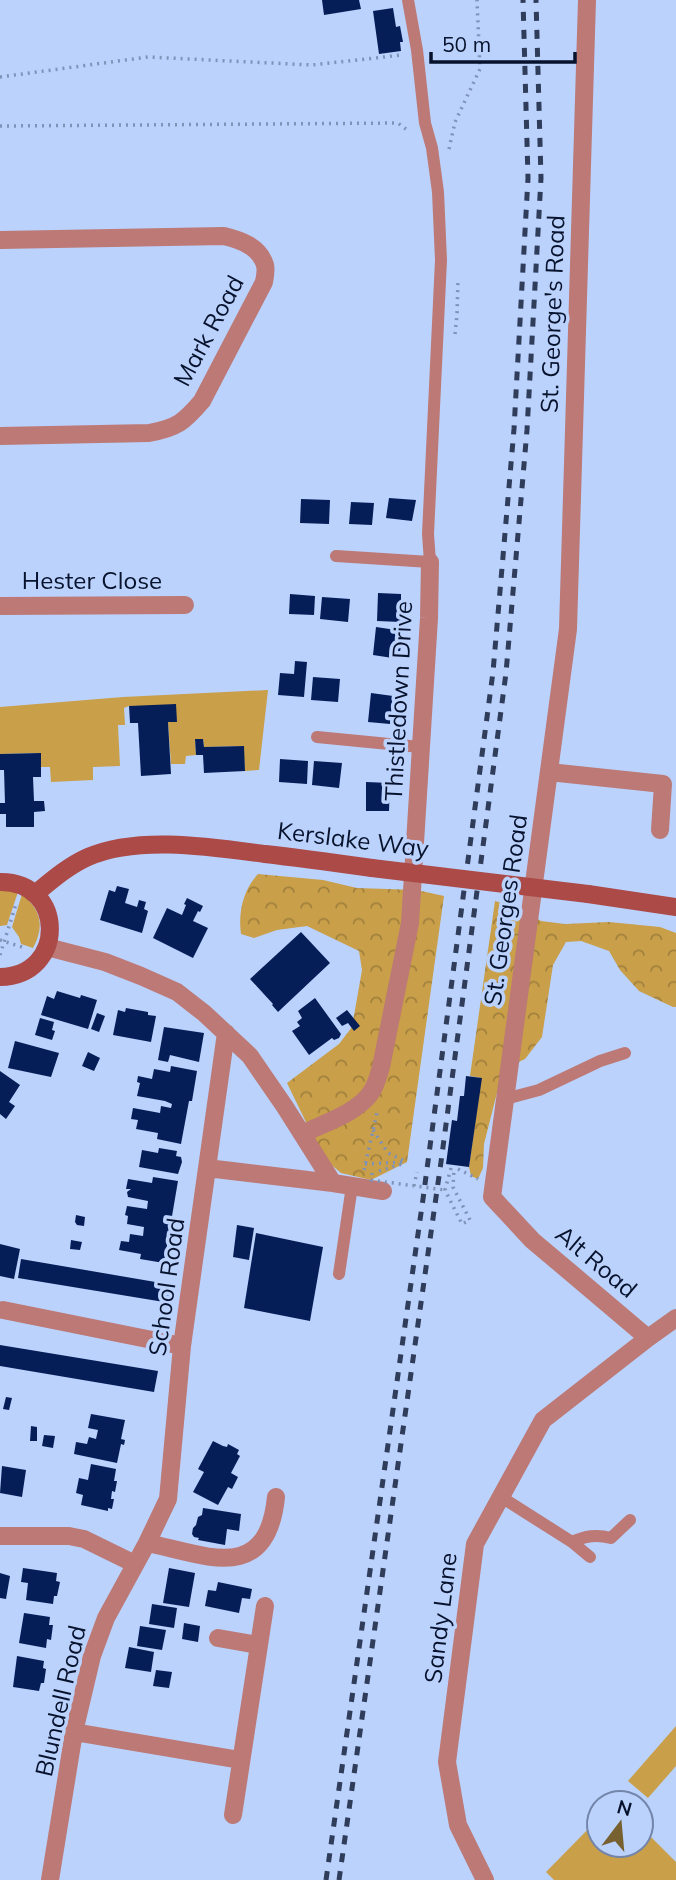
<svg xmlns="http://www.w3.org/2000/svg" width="676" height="1880" viewBox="0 0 676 1880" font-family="Mulish,sans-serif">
<defs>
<pattern id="forest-crowns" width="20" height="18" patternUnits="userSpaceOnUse" patternTransform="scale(1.75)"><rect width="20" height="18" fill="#c99f49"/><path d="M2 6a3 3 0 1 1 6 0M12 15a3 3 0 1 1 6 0" fill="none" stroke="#a1803d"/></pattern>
</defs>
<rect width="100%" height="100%" fill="#bbd2fd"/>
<path fill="#c99f49" d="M268,690L259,770L245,771L243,746L204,747L203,739L195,740L196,755L186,756L185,764H171L168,722L177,721L129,706L124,708L125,725H118L120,766L93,767V780L51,782L50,767H41L40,753L0,754V707L123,697Z
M0,889L18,892L7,925L0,926Z
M22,894C41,910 45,926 33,948L21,944L19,937L12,927Z
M676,1726V1766L648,1798L628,1781Z
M599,1818V1845H641V1827L676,1862V1880H554L546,1872Z"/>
<path fill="url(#forest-crowns)" d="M258,874L323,880L357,888L417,890L444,896L407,1162L371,1180L341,1173L328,1162L318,1147L287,1083L339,1044L352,1027L362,970L359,951L307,926L277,930L254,938L241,934C238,913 243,890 258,874Z
M495,901L522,909L541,921L565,924L609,922L660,927L676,933V1007H673L639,991L620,970L609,951L581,941L566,942L553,965L542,1037L525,1059L510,1066L500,1081L484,1144L483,1168L478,1179L471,1176L469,1167L481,1078L470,1076Z"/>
<path fill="#061e58" d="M322,0H359L361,9L324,15Z
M393,8L396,27L400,26L403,42H400L401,51L379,54L373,11Z
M389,498L416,500L412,521L386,518Z
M301,499L330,500L329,524L300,523Z
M351,502L374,503L372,525L349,524Z
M378,593L401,594V622L377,621Z
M290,594L315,596L314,615L289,614Z
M322,597L350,599L348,622L320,619Z
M376,627L403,631L399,659L373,655Z
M295,661L307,662L304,697L278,695L280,673L294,674Z
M313,677L340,679L338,702L311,700Z
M371,693L393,696L390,724L368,722Z
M176,704L177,722H168L171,774L141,776L138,723H130L129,706Z
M195,739H203L204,747L244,746L245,771L204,773L203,755H196Z
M41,753V777H33L34,801H44L45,811L34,812V827H6V814H0V803H5L4,770H0V754Z
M280,759L308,761L307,784L279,782Z
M314,761L342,763L339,788L312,785Z
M366,782L390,783L389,811H366Z
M117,886L129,889L125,903L137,907L139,900L146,902L144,909L148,911L142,933L100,920L109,890L115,892Z
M187,898L203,906L200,912L198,911L193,921L208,928L193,958L153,938L167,908L182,915L186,905L184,904Z
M301,932L330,963L278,1012L272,1005L273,1004L250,979Z
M57,991L80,998L81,995L97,1000L88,1029L41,1015L47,996L54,999Z
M315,998L341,1034L339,1038L334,1040L332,1038L309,1055L292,1031L300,1026L297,1022L302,1018L298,1011Z
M126,1008L148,1012V1015L156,1016L151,1042L113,1035L118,1010L125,1012Z
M347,1010L360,1026L354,1031L348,1023L342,1026L336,1018Z
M97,1013L105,1016L99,1032L91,1029Z
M40,1018L54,1022L52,1030L55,1031L52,1040L35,1035Z
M164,1027L204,1033L199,1062L170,1055L168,1062L158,1060Z
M15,1041L59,1053L51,1077L8,1068Z
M88,1052L100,1058L94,1071L82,1066Z
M171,1066L197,1071L192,1101H189L181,1144L157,1139L158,1133L136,1129L138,1120L131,1119L133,1108L160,1113L161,1106L171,1108L172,1104L165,1101L137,1096L140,1083L137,1082L138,1076L152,1079L154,1069L170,1072Z
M0,1071L20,1085L9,1102L15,1106L6,1119L0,1114Z
M466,1076L482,1078L469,1167L446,1164L452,1120L457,1121L460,1096H464Z
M159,1148L177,1151L176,1156L181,1157L182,1162L178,1174L139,1167L142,1150L158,1153Z
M153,1177L178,1181L164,1263L140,1259L141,1254L119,1250L121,1241L129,1242L130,1234L143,1236L144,1227L127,1224L128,1216L125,1215L127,1206L147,1209L148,1201L128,1197L127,1192L131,1189H126L128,1179L152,1183Z
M76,1215L85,1217L84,1226L77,1225L75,1222Z
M237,1225L254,1228L249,1260L233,1257Z
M256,1233L323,1247L310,1321L244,1308Z
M71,1240L82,1242L80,1250L70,1249Z
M0,1244L20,1249L14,1279L0,1276Z
M21,1259L173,1285L170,1303L18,1278Z
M0,1345L158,1371L154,1392L0,1366Z
M6,1397L12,1398L9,1410L3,1409Z
M91,1414L125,1420L121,1439L125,1440L124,1445L121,1444L117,1463L74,1454L76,1442L87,1444L89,1437L96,1439L98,1430L88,1428Z
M31,1426L37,1427V1441H30Z
M44,1435L55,1436L53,1448L42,1446Z
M213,1441L223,1446L227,1447L228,1444L239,1450L237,1454L240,1456L231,1473L238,1477L232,1489L228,1487L218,1505L193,1492L204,1472L198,1469Z
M91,1464L116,1469L114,1481H117L115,1492L112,1491L111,1499H114L112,1509L108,1508V1511L81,1505L83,1495L76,1493L79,1478L88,1480Z
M2,1466L26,1470L22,1497L0,1493Z
M203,1508L241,1514L239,1531L227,1529L225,1545L198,1540L199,1538L194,1537L192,1534L193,1528L196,1525L198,1517L202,1515Z
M23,1568L57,1573L56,1581L60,1582L57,1596H54L53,1604L26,1600L28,1583L21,1582Z
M169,1568L195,1573L189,1607L163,1603Z
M0,1573L10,1576L6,1599L0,1598Z
M218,1582L252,1589L250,1599L242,1598L239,1613L205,1606L208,1590L216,1591Z
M152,1604L177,1608L174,1628L149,1624Z
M24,1613L50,1617L49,1625H53L51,1640L47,1639L46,1648L19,1643Z
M184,1623L200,1626L198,1642L182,1639Z
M140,1626L166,1630L162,1650L137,1646Z
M129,1647L154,1652L151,1672L125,1668Z
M17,1656L44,1661L43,1668L46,1669L44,1683H41L39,1691L13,1687Z
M156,1670L172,1672L169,1688L153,1686Z"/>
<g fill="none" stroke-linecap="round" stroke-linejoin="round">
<path stroke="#7f92b7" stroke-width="3.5" stroke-dasharray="2 5" stroke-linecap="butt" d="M0,77L148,57L312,65L402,55
M0,126L398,123L410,132
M449,149L455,122L480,69L477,0
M455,334L457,315L458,279
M0,940L25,948
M0,955L16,904
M373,1130L388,1153L407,1162
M365,1164L405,1162
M451,1168L445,1190L462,1224L470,1220L453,1187L454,1169
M458,1169L478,1179
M364,1170L377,1113
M379,1171L402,1164
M414,1186L417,1172"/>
<path stroke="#bc7975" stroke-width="12" d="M336,556L430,562L428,534L441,260L438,192L432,148L425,123L417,50L408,0
M317,737L420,747
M505,1099L539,1090L600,1061L625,1053
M339,1274L352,1186
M501,1497L572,1542L590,1557
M572,1542C585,1536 596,1534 611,1538L630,1520"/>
<path stroke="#bc7975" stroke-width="18" d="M587,0L568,629L492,1197L532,1240L648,1338
M0,240L224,236C240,240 259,246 265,265C266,269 265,277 264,282L202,401C184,422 177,428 149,433L0,436
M0,606L185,605
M549,772L663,784L660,830
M47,947L105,962L141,976L177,992L204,1013L250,1056L285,1107L333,1183
M302,1134C324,1123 355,1114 370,1094C376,1086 378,1077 381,1067L410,923L429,618L430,562
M207,1168L333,1183L383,1191
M3,1310L182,1346
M0,1536H69L84,1539L135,1564
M147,1543C206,1555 267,1585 276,1497
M218,1638L258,1645
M74,1732L240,1760
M233,1815L265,1606
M50,1880L74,1732L92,1656L106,1618L147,1543L168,1499L182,1346L226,1033
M485,1880L458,1825L447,1762L475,1544L543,1420L648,1338L676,1318"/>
<path stroke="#ac4a48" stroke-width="18" d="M0,882C66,881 67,976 0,977
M35,894C52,880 68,866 88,857C138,835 212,847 265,854C300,858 336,863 372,868
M588,894L676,907"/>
<path stroke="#2f3c5a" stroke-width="5" stroke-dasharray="9 9" stroke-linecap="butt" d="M326,1880L423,1199L493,672L514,429L528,178L523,0
M339,1880L441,1162L506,673L527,430L541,178L536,0"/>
<path stroke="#7f92b7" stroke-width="3.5" stroke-dasharray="2 5" stroke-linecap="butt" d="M372,1173L371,1180L445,1190"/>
<path stroke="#ac4a48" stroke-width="18" d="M372,868L588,894"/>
</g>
<g text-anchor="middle" stroke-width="7" stroke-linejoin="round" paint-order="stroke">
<g font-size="24" fill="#07122c" stroke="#bbd2fd">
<text transform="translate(553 314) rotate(-88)" y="8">St. George's Road</text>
<text transform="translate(209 331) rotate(-62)" y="8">Mark Road</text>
<text x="92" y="589">Hester Close</text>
<text transform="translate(399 701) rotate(-87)" y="8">Thistledown Drive</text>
<text transform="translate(353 840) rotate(7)" y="8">Kerslake Way</text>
<text transform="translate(506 910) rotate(-82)" y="8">St. Georges Road</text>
<text transform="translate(596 1262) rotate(40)" y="8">Alt Road</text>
<text transform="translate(167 1287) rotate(-82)" y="8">School Road</text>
<text transform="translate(441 1618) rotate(-83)" y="8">Sandy Lane</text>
<text transform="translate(61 1701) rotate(-77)" y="8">Blundell Road</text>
</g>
</g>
<g transform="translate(620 1824) rotate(16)"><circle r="33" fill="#bbd2fd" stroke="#7385a9" stroke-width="2"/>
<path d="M0-5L12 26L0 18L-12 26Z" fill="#786131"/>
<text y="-10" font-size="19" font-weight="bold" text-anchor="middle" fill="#07122c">N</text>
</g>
<path d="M431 52v10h144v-10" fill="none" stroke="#07122c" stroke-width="3.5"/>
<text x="442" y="52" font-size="21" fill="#07122c" stroke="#bbd2fd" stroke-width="5" paint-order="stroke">50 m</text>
</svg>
